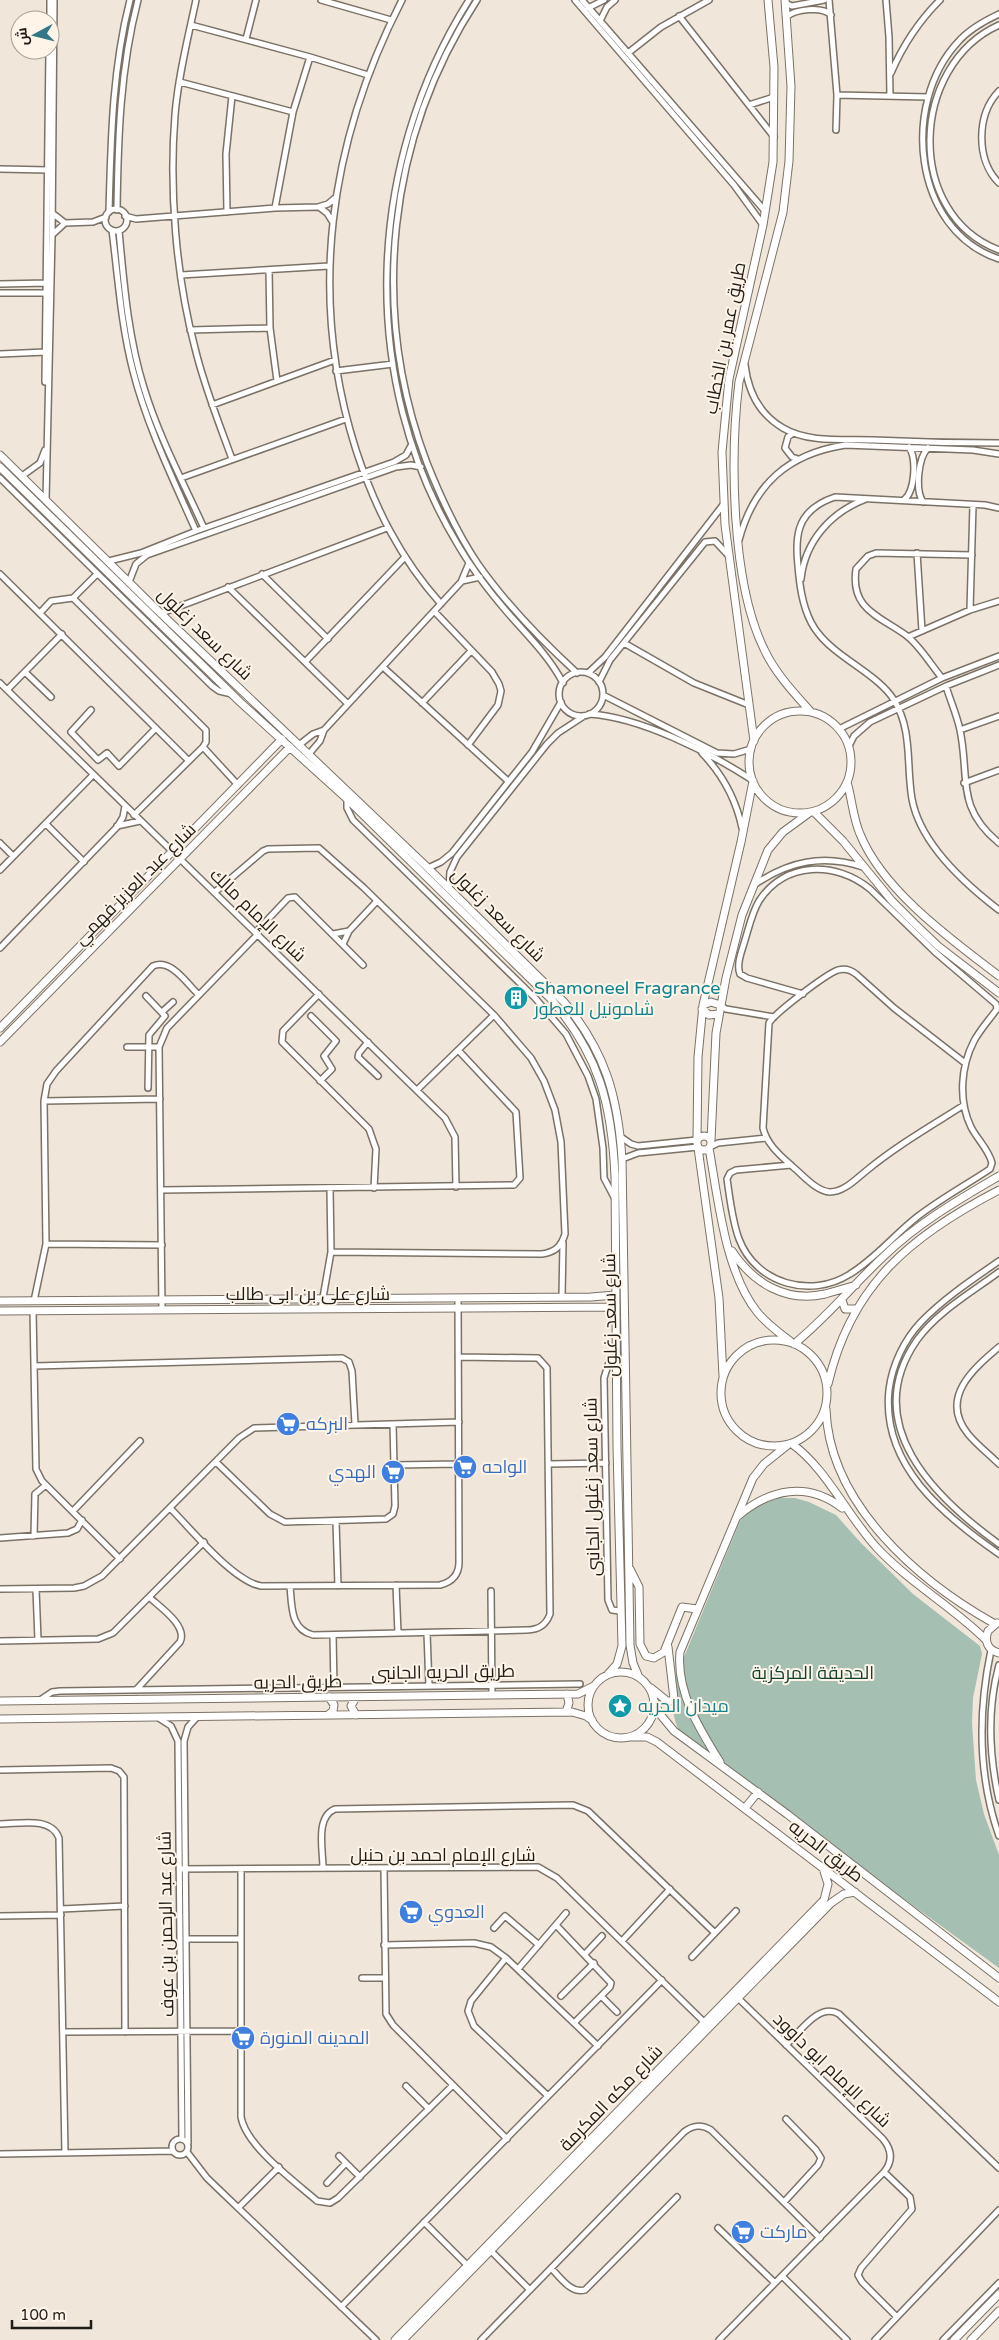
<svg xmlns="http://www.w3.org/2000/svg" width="999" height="2340" viewBox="0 0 999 2340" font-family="'Varela Round',Cairo,sans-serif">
<rect width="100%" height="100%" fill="#f0e7da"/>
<path fill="#a6bfb3" d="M779,1498H795L809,1502L836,1515L861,1543L913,1594L980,1646L982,1654L973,1698L972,1723L976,1780L984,1814L999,1855V1968L871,1875L678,1729C671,1711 671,1697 675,1679L740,1521C752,1509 762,1503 779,1498Z"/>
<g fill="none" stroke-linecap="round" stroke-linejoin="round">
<g stroke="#7b7267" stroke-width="8">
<path id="street" d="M196,0C188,38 178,77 175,115C169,189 176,277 195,348C204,386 219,423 232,459
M321,0L391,20
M402,0C329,142 307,296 356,450C375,508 400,558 441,604
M469,0C366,163 357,379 458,545C472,569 489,591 507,612C527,635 549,656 563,683
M477,0C387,138 369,309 427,463C441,498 457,533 478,564C506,604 541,640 577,673
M575,0L734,185L763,225
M582,0L765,211
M829,0L837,95L836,130
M886,0L889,37L890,96
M785,3L792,6L824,0
M588,8L604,0
M999,14C984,21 969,29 958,42C901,103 912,230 999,259
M679,16L774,137
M786,17C796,9 822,6 831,15
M50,20V0
M600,21L607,7L615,0
M191,25L310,57L368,75
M999,25C910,65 904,214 999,250
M246,39L256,0
M628,53L661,27L709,0
M891,73C903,45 918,22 940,0
M180,82L293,112
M999,91C976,115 976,160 999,183
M837,95L928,97
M749,105L774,97
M0,169L48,170
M319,207L327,213L332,221
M275,208L293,112L310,57
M105 220a11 11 0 1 1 22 0a11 11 0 1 1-22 0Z
M117,210C118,139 120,69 138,0
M109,212C111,141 112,70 130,0
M227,212L226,154L232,96
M52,213L65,223
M125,216L136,219L275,208L318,207L328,204L335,198
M112,230C118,277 121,325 133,371C147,426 173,479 196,531
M119,231C124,284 128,337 144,388C159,437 183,482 204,528
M52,235L65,223L93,222L106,217
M269,270L270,328L277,381
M181,275L329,266
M0,284L47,283
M0,293H47
M190,330L270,328
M0,354L46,352
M745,365C748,391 759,414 783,428C808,443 844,439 873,440C915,442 957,443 999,443
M336,371L393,364
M45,382L49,50
M212,405L335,360
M793,433L788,437L785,448L792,457L798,459
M22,476L40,463L45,450
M0,478L212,686L219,691L232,694
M181,478L346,419
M46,500L52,236L54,0
M904,500C915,491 917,459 909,447
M923,502C915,490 918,458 928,448
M999,508L985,505L835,497C793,511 795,539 799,576C801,596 805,617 818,633C837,658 879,675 894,700C913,731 906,765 912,799C920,843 965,884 999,910
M739,540C754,484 788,454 845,445L973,450L999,454
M917,553L922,631
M109,561L141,553L196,531L394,462L406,455L412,444
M0,574L189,761
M262,574L328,639
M801,579C805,541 831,512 866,499
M462,581L480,577
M129,582L136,564L147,555L396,467L411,465L421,467
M228,587L348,704
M73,598L97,574
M970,610L973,505
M434,611L492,672L499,684L501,691L498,705L468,745
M40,613L51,601L73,598L206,730V742L203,747L134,815
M162,613L387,528
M908,637L970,610L999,601
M624,643L694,683L749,705
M305,662L404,558
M383,667L508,781
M25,672L51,697
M559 694a22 22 0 1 1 44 0a22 22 0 1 1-44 0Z
M588,673L605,657L723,505
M942,678C931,665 920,646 907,636C880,616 850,610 856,569L868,556L876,553L972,555
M599,682L610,660L705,542L715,541L728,555
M0,683L445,1118L455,1137L456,1187
M946,686C950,700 957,715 960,730C970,777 955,807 999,843
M8,689L62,634
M603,695L717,753L734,754L751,749
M422,703L471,651
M91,710L71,732L98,760L107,753L119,766L156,728
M589,714C640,717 709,752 752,780
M839,729L942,678L999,656
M960,730L999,716
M299,745L313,734L324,730
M849,746L854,736L870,722L946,686L999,665
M203,747L238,785
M702,753C722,774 736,799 742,828
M309,754L320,741L324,730L461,582L469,563
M964,783L999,770
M347,799V808L353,820L535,998L566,1034L588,1076L596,1099L603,1148L604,1178L615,1199
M46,824L84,862
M117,826L140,821
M0,843L13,856
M428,868L441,862L452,853L532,752L561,702
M0,870L93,775
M754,885C789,861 823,854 863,867
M449,888L450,872L457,857L547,744L558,733L584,716
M215,892L263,851L268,849L319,848L364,888L494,1015L531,1058L544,1081L555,1110L561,1142L565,1234C561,1247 555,1252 542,1254L331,1252
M256,932L288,898L295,897L363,965
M333,934L349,931
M343,944L349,931L377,901
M0,948L117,827L123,817L125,806
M319,994L283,1031L282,1042L369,1129L376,1149L374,1188
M146,996L165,1016L149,1035L148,1088
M720,1005L726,1009L774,1017
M162,1012L173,1002
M311,1016L336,1041L324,1056L332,1069L320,1081
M368,1042L359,1053L358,1057L378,1076
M127,1047H159
M417,1090L494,1015
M44,1101L160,1099
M964,1105C931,1126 896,1146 866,1171C856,1179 844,1192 830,1192C816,1191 804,1176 793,1167C781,1156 767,1145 763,1128L769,1023C775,1013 826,974 838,970C845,968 851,970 856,974L894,1008L965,1063
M621,1137L631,1144L638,1146L697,1140
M710,1147L718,1143L766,1138
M622,1159L638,1153L698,1147
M791,1165L736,1170L730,1173L727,1179C730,1199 732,1220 739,1239C756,1284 811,1299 850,1274C875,1259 894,1235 917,1217C940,1199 966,1185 990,1169L992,1163C989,1150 977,1139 971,1127C958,1100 961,1066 974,1041C980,1030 989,1020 997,1009L996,1004L935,952L870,889C836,861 785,861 759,901C752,913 749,927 745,940C742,951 736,964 740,974L747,978L803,994
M161,1190L514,1185L520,1178L516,1112L458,1050
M46,1244L162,1245
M999,1261C973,1279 943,1299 921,1322C904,1340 892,1365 889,1390C881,1465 943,1515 999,1554
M999,1272C972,1292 937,1312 917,1340C859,1424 934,1497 999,1544
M562,1297L563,1243
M34,1301L46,1244L44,1101L47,1084L56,1071L153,966C171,958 187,984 199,995
M321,1309L331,1252L330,1188
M162,1310L159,1047L167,1028L258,934
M33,1311L36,1469L42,1481L120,1559
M999,1347C973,1369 939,1398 968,1434C977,1445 989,1454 999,1464
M616,1359L608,1365L604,1378L608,1600L612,1610L620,1611
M34,1366L342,1358L349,1362L352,1371L355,1424
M216,1462L270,1514L285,1522L386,1519L393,1514L395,1506L393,1424
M549,1464L606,1463
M394,1465L459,1464
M170,1508C192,1530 233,1581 261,1586L440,1585C452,1582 459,1575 459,1562L458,1298
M73,1511L140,1441
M336,1521L338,1586
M34,1536L35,1494L46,1485
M0,1538L68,1533L77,1529L82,1520
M396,1585L398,1633
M290,1586C292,1606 290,1629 313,1635L527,1630C539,1630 546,1625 550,1614L547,1368L538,1358L458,1357
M0,1589L74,1588L84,1586L102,1576L239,1438L254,1428L459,1422
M36,1589L38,1640
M491,1591L492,1695
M427,1633L429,1686
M333,1635L334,1687
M0,1641L98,1639L113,1633L204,1542
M991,1650C978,1712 978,1776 999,1836
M999,1665C987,1709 989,1755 999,1800
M136,1690L180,1642C188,1626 160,1607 149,1597
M40,1700L52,1692L60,1691L580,1684
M160,1719L171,1726L178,1741L182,2139
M0,1770L111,1768L119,1771L124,1777L125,2032
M0,1824C19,1824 51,1816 59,1838L65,2153
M323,1868C323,1850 315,1817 335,1809L573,1805L588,1811L715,1933
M384,1868L386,2014L393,2025L507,2139
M179,1869L538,1867L557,1878L705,2023
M241,1869V2117C246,2146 294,2181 317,2201L330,2203L338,2198L453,2085
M61,1909L125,1906
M0,1916L61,1915
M556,1925L611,1983L610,1987L574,2023
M494,1928L505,1916L539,1945
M186,1939H241
M622,1941L670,1889
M384,1945L474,1943L491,1947L506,1958L598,2046
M585,1954L602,1936
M692,1957L736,1911
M506,1958L471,2001L468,2011L474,2026L548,2096
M518,1969L566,1913
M362,1978H385
M561,1996L594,1963
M601,1996L617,2012
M63,2032L241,2031
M786,2045C800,2032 819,2002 839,2014L999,2168
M406,2086L429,2109
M172 2147a8 8 0 1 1 16 0a8 8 0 1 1-16 0Z
M188,2143L184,1741L188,1727L197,1717
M187,2152L207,2178L376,2340
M0,2154L173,2151
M339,2156L360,2177
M884,2172L910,2197L912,2209L861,2268L858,2275L862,2282L897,2317
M327,2183L346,2163
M784,2202L818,2165L821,2158L816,2150L786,2119
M238,2208L279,2167
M424,2222L468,2266
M718,2228L775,2283
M491,2251L530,2290
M551,2268C560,2277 571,2294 585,2290L677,2197
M782,2276L847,2340
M341,2307L662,1980
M481,2340L684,2132C693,2125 701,2124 711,2130L820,2238
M719,2340L884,2172C893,2161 892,2150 883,2139L738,1998
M875,2340L999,2210
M943,2340L999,2283"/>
</g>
<g stroke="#7b7267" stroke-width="9">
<path id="secondary" d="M785,0L791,86L789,161L783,212L739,382C730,455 731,582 764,649C775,673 794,693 811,712
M0,455L153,606L428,868L564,1002C605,1051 618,1096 622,1159L630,1645L633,1663L638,1675
M0,467L240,702L347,799L551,999C599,1055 612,1104 615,1177L617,1447L622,1646L617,1664L608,1674
M749 762a51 51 0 1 1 102 0a51 51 0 1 1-102 0Z
M754,741L725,525L722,452L729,379L763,225L773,162L774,67L768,0
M847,782C852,799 853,818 860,834C883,891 952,940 999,976
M814,812L843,841L892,901L915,924L938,946L999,993
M703,1005L711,1002L720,1005
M702,1009L709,1015L719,1014
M0,1028L282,739
M0,1042L290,747
M697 1143a7 7 0 1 1 14 0a7 7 0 1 1-14 0Z
M697,1139L698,1057L703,1005L741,842L753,781
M711,1140L716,1033L726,978L742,915L768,850L783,832L809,813
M698,1148L719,1298L723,1376
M709,1148C718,1198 725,1273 758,1313C767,1324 778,1332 790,1341
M732,1251C753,1283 786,1303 825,1294C836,1291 846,1288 856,1285
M842,1300L845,1309H855
M0,1301L591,1297L615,1295
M0,1311L615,1307
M721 1393a53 53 0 1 1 106 0a53 53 0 1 1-106 0Z
M794,1344C827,1317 853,1285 884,1256C918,1223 958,1200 999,1176
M828,1384C851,1284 912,1235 999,1190
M826,1409C829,1504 918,1581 995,1624
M792,1444C826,1468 848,1517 878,1549C911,1584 953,1607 986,1640
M738,1516C770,1489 807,1481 842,1508
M630,1569L639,1587L640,1644L646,1656L654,1658L664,1652L682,1607L697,1609
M997,1623L988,1631C984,1642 988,1650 999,1653
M588 1705a33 33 0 1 1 66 0a33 33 0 1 1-66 0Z
M651,1688L667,1701H672L674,1699L668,1647
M0,1701L578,1694L594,1686
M655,1702L659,1713L674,1731L787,1814L999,1978
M566,1712L569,1703L567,1694
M328,1715L333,1711L334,1705L329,1697
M356,1715L351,1706L356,1697
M0,1719L572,1712L586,1716L592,1720
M631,1737H647L657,1742L999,2002
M720,1762C700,1730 676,1692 680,1652L753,1478L764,1464L789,1444
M745,1808L758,1792
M395,2340L824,1900L828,1884L823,1868
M403,2340L831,1903L844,1894L855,1892
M954,2340L999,2294
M971,2340L999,2311"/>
</g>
<use href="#street" stroke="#fff" stroke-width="5"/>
<use href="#secondary" stroke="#fff" stroke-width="7"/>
</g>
<defs>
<g id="building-disc" transform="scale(1.25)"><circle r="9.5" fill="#0f9aa8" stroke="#fef4e8"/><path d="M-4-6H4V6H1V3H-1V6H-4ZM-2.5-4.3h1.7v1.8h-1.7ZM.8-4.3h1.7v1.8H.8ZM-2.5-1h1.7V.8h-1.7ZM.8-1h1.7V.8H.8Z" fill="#fff"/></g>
<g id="supermarket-disc" transform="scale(1.25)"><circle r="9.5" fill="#3f7fe0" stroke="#fef4e8"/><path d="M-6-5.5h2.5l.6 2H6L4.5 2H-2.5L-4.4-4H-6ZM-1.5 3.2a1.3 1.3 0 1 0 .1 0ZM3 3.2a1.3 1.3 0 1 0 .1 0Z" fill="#fff"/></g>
<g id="sight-disc" transform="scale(1.25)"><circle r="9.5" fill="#0f9aa8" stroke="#fef4e8"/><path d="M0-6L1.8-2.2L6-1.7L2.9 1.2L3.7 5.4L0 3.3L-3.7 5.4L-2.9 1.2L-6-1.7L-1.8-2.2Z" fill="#fff"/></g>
</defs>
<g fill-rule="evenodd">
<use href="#building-disc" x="516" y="998"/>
<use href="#supermarket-disc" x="288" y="1424"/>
<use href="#supermarket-disc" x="465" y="1467"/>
<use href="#supermarket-disc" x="393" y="1472"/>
<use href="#sight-disc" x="620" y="1706"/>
<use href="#supermarket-disc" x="411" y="1912"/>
<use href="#supermarket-disc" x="243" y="2038"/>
<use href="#supermarket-disc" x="743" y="2232"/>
</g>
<g text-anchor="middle" stroke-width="4" stroke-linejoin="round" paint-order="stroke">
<g font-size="18" fill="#1f1c17" stroke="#fef4e8">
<text transform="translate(725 338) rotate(-79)" y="6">طريق عمر بن الخطاب</text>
<text transform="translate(205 634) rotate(44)" y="6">شارع سعد زغلول</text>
<text transform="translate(135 884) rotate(-45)" y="6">شارع عبد العزيز فهمي</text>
<text transform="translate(258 915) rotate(44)" y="6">شارع الإمام مالك</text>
<text transform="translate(498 915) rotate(45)" y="6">شارع سعد زغلول</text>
<text x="308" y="1300">شارع على بن ابى طالب</text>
<text transform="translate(610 1315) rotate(-91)" y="6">شارع سعد زغلول</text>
<text transform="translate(592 1487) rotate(-91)" y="6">شارع سعد زغلول الجانبى</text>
<text transform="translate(443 1672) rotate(-1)" y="6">طريق الحريه الجانبى</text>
<text transform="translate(298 1682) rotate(-1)" y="6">طريق الحريه</text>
<text transform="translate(826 1851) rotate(38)" y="6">طريق الحريه</text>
<text x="443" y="1861">شارع الإمام احمد بن حنبل</text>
<text transform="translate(166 1924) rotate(-91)" y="6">شارع عبد الرحمن بن عوف</text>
<text transform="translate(832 2070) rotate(44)" y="6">شارع الإمام ابو داوود</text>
<text transform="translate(611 2098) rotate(-46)" y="6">شارع مكه المكرمة</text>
</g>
<g font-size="18" fill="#0d838f" stroke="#fef4e8" text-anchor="start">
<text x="534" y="994">Shamoneel Fragrance<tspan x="534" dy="21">شامونيل للعطور</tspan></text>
<text x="638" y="1712">ميدان الحريه</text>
</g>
<g font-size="18" fill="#366cbe" stroke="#fef4e8" text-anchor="start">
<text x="306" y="1430">البركه</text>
<text x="482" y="1473">الواحه</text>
<text x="376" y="1478" text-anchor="end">الهدي</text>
<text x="428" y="1918">العدوي</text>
<text x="260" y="2044">المدينه المنورة</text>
<text x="760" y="2238">ماركت</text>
</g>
<g font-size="18" fill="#0f422f" stroke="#fef4e8">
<text x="813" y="1679">الحديقة المركزية</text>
</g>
</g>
<g transform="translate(35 35) rotate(263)"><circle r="24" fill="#fef4e8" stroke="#a59e94"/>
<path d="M0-4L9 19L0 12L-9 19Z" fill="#337786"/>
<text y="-8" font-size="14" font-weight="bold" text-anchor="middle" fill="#1f1c17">ش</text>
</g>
<path d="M12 2320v8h79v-8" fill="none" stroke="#1f1c17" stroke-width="2.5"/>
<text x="20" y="2320" font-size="15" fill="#1f1c17" stroke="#fef4e8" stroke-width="4" paint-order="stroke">100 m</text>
</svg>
